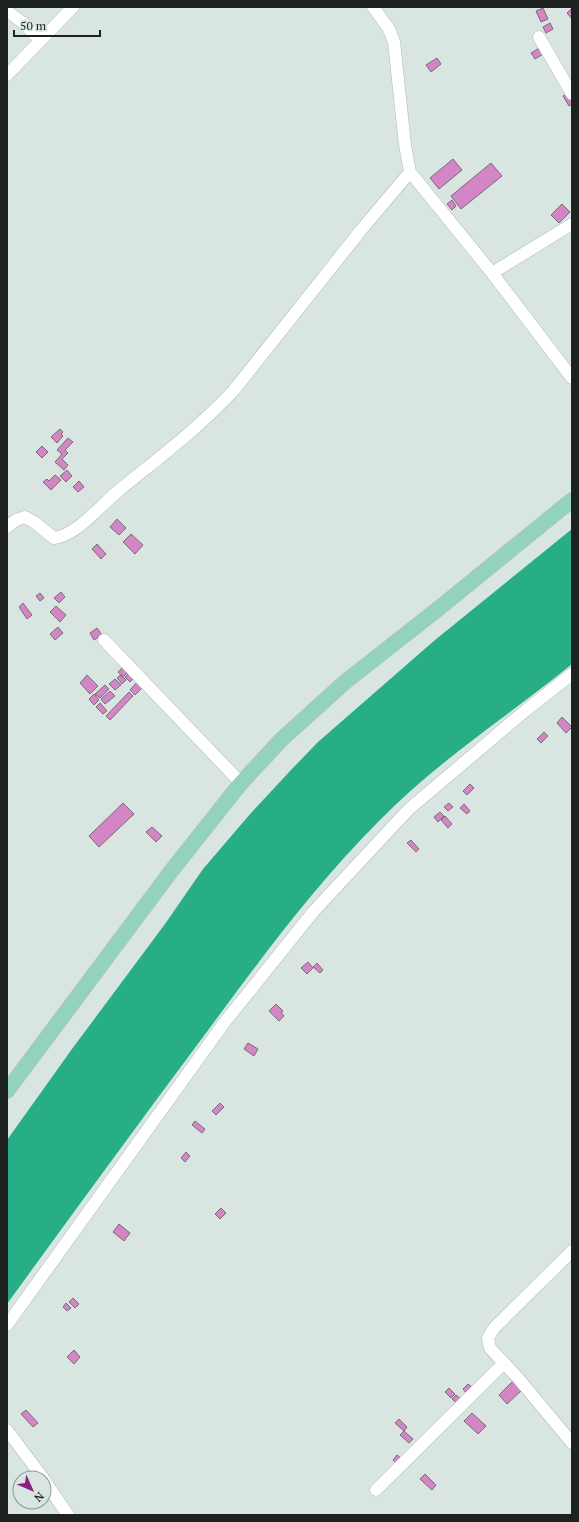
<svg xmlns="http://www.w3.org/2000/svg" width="579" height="1522" viewBox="0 0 579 1522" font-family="'PT Serif',serif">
<rect width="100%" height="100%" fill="#d9e5e0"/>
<path fill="#28ae86" d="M572,529V664C507,717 436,762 378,822C314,886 260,960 206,1033C139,1123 73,1213 7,1304V1140L72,1049L165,924L203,869L251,813L291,770L318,742L435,640Z"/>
<path fill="#d385c6" stroke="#776e75" d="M543,8L548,19L541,22L536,11Z
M572,8V19L567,13Z
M550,23L553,29L546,33L543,27Z
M541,47L545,53L535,59L531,53Z
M437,58L441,64L431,72L426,65Z
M569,93L572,97V104L569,106L563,96Z
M453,159L462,170L439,189L430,178Z
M491,163L502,176L461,209L451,196Z
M452,200L456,206L452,210L447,204Z
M562,204L570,212L559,223L551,215Z
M60,429L63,432L61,434L63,436L57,443L51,437Z
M68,438L73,442L65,450L68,453L62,459L68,465L64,470L55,462L62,454L57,450Z
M42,446L48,452L42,458L36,452Z
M67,470L72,476L66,482L60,476Z
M55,475L61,480L51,490L43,482L47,479L49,481Z
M79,481L84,487L78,492L73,487Z
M117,519L126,528L119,535L110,527Z
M131,534L143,545L135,554L123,542Z
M97,544L106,554L101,559L92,549Z
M61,592L65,597L59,603L54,598Z
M40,593L44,598L40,601L36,596Z
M23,603L32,615L27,619L19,607Z
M56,606L66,615L60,622L50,612Z
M58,627L63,633L55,640L50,634Z
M97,628L102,635L94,640L90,633Z
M125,665L130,670L123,677L118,672Z
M131,671L136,676L130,682L125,677Z
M87,675L98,686L90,694L80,683Z
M120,675L126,680L122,684L117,678Z
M115,679L121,685L115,690L109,684Z
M139,680L144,686L135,695L130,690Z
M105,685L109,689L100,698L95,694Z
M110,691L115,696L105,704L101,699Z
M129,692L133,696L110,720L106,716Z
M94,694L99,700L94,705L89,699Z
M100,703L107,711L103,714L96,707Z
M562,717L572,727L566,733L557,723Z
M544,732L548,736L541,743L537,739Z
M470,784L474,788L467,795L463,791Z
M123,803L134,814L99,847L89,836Z
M449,803L453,807L448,811L444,807Z
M464,804L470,811L467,814L460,808Z
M440,812L444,816L438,822L434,817Z
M445,816L452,824L448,828L441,820Z
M152,827L162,836L156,842L146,832Z
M411,840L419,849L416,852L407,843Z
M308,962L313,968L307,974L301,968Z
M317,963L323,970L320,973L313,967Z
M276,1004L283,1011L281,1012L284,1016L279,1021L269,1011Z
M248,1043L258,1049L254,1056L244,1049Z
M220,1103L224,1107L216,1115L212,1111Z
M195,1121L205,1129L202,1133L192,1125Z
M186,1152L190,1156L185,1162L181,1158Z
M221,1208L226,1213L220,1219L215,1214Z
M119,1224L130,1233L124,1241L113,1232Z
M73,1298L79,1304L75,1308L69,1302Z
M66,1303L71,1308L67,1311L63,1307Z
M74,1350L80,1357L74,1364L67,1357Z
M514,1380L523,1389L507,1404L499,1395Z
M468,1384L473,1388L467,1394L463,1389Z
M449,1388L455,1394L451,1398L445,1392Z
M456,1395L462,1400L458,1404L452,1399Z
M26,1410L38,1423L33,1427L21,1414Z
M472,1413L486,1426L478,1434L464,1421Z
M399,1419L407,1427L404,1431L395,1423Z
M404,1431L413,1439L409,1443L400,1435Z
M397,1455L401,1458L396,1463L393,1460Z
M425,1474L436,1485L432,1490L420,1479Z"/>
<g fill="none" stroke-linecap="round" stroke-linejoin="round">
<g stroke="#b1bcb7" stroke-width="13">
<path id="minor" d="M373,7L389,29L394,42L405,145L410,172L492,273L572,378
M7,11L22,22L40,40
M539,37L572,94
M7,75L73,7
M492,273L572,224
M7,527L16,520L25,517L34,522L54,538C76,536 100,506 117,492C157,459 199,428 234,390L361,230L410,172
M104,640L241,783
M572,1251L494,1328L488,1338L490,1348L518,1378L572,1443
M7,1325L224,1023L313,912L409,809L525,711L572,674
M7,1430L43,1478
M44,1480L68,1515
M376,1490L504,1363"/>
</g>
<g stroke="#c0c1c0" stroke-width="16">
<path id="major" d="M7,1091L172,870L241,783L282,739L345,682L438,609L572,500"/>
</g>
<use href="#minor" stroke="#fff" stroke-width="12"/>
<use href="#major" stroke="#93d3bd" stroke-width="15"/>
</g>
<rect width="579" height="1522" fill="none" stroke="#1d211f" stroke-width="16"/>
<g transform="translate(32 1490) rotate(135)"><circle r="19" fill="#d9e5e0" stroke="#8e9793"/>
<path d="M0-3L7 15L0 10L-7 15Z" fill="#8e2082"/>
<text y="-6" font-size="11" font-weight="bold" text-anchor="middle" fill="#1d211f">N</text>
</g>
<path d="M14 30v6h86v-6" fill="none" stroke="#1d211f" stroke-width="2"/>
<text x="20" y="30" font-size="12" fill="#1d211f" stroke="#d9e5e0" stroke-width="3" paint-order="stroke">50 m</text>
</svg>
